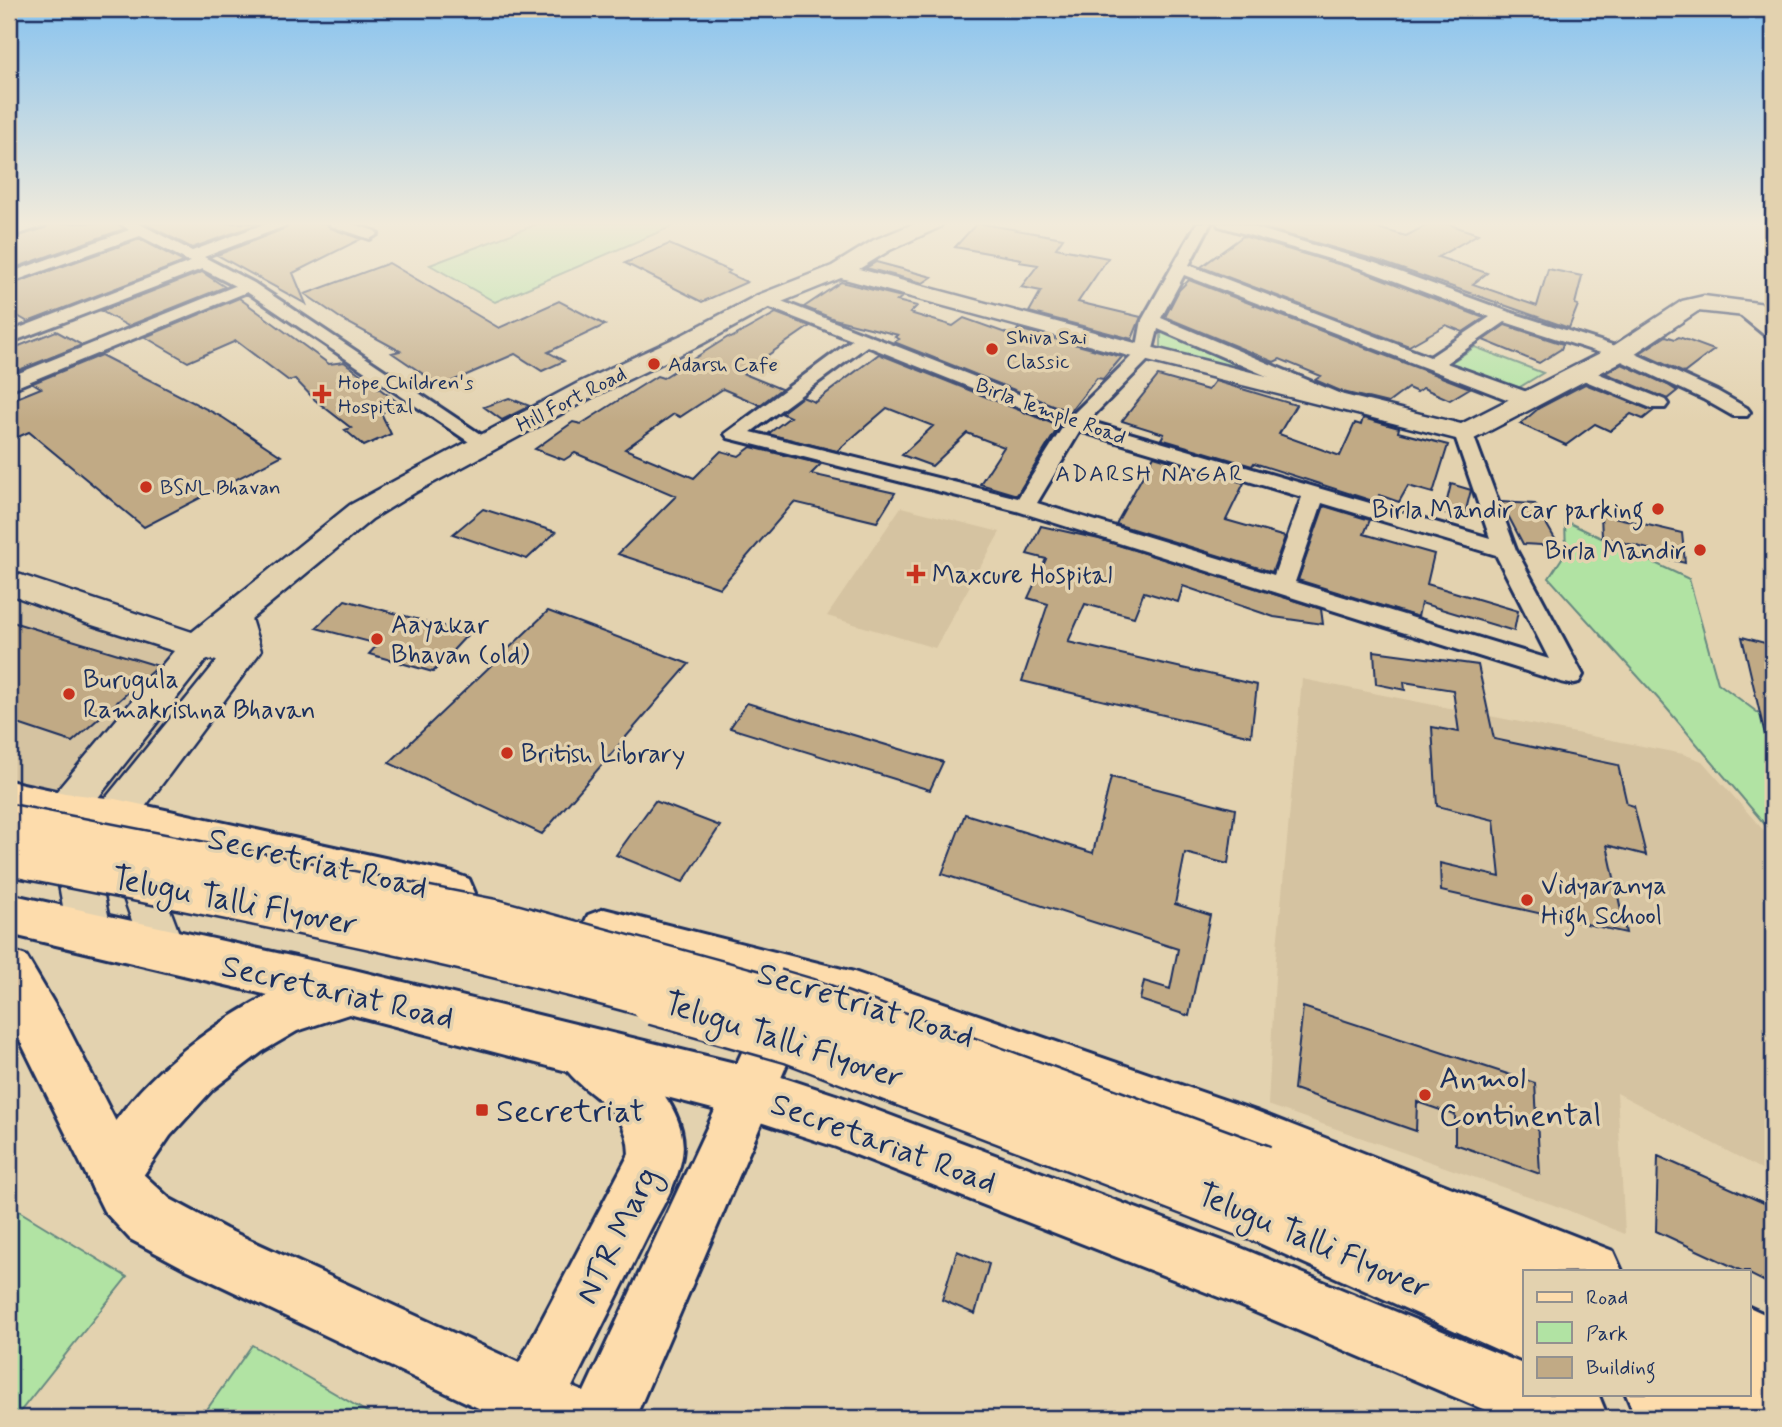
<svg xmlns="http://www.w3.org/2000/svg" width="1782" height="1427" viewBox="0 0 1782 1427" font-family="Mynerve,sans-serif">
<rect width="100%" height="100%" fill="#e3d2af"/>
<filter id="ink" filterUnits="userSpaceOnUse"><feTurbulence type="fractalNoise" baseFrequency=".0143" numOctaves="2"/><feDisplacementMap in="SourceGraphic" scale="14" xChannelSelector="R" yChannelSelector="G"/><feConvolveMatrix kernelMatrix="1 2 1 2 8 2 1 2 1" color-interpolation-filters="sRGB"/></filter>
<g filter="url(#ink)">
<path fill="#d5c3a1" d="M901,507L1000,532L935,648L827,616Z
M9,597L143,637L185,662L183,761L156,791L91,804L9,787Z
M1302,679L1683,754L1702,761L1773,841V1175L1617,1093L1625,1234L1565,1209L1268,1105L1276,959Z"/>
<path fill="#b1e3a3" stroke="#668980" stroke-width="2" d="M540,223H680L495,302L430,265Z
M1161,331L1272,381L1161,355Z
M1475,347L1543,373L1515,390L1447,365Z
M1565,521L1689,579L1718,683L1773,724V834L1663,704L1549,578L1566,552Z
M9,1205L127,1277L15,1418H9Z
M252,1345L377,1418H201Z"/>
<path fill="#c1aa85" stroke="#1b2f5e" stroke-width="2" d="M49,223H118L124,229L9,270V239L45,228Z
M143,223H261L192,248Z
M290,223H326L330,228L361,239L293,273L306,304L217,255L286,228Z
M977,223L1063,238L1056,248L1108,258L1078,302L1141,317L1132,339L1029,312L1041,291L1021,287L1038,265L1019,262L1021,259L955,247Z
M1261,223H1360L1406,236L1431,223H1445L1478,234L1438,257L1487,273L1473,284L1537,306L1548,269L1582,276L1575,304L1578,305L1569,328L1376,260L1257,226Z
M1243,236L1362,271L1484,318L1463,332L1446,325L1409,346L1201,267Z
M140,239L184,262L28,322L9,311V285Z
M669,244L730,271L727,273L747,282L702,302L625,263Z
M876,262L932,277L923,283L866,268Z
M389,263L499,328L559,301L605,325L548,352L564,361L542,371L515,354L441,386L392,353L400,351L343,320L305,294Z
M202,272L225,287L128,326L101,311Z
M1189,280L1470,388L1450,400L1423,388L1417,392L1408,388L1388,403L1343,392L1315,380L1321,376L1280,359L1274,362L1165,317L1179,290Z
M841,282L902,297L897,301L917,306L910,313L953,326L964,318L1014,336L1018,329L1122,357L1103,379L1097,378L1070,412L894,342L899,339L895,337L898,335L834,319L804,307Z
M239,298L329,364L344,362L400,404L381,413L391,434L364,446L345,430L351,428L315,400L295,379L289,381L236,341L188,362L145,337Z
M776,313L810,326L742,373L781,389L760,405L723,389L680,417L674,414L625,449L694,478L721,451L739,456L751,447L821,464L811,474L895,493L877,522L794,502L720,588L618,554L676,496L575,453L564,460L535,449L573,422L581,424L657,376L663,378L728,337L731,338Z
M1505,325L1563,344L1561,349L1539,363L1483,340Z
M56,331L82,345L14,372L9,369V350Z
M1666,336L1675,339L1679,337L1714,350L1684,373L1640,353Z
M879,354L1059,426L1017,495L980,484L1004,447L967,433L932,466L902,455L933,426L887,408L837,451L768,434L790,417L781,413L802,397L815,402Z
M101,355L222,417L281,456L144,527L29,432L9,441V401L41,388L33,383Z
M1622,364L1668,385L1677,391L1667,399L1605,373Z
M1158,376L1208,390L1215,381L1296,405L1279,434L1340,456L1355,423L1361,425L1363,418L1399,428L1398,432L1448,445L1433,493L1408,486L1399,502L1379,495L1376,502L1254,463L1252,466L1164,440L1161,439L1164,434L1122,421Z
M1585,384L1653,411L1643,419L1631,414L1610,431L1595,424L1566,445L1520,424L1539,408Z
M509,398L530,406L502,420L484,407Z
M1154,456L1244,483L1226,520L1285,537L1272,572L1116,524Z
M1451,484L1471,490L1464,518L1444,513Z
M1501,502L1535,504L1559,546L1523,544Z
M1324,506L1370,520L1364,534L1434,554L1427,584L1518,611L1514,631L1421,603L1418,617L1298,580Z
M483,509L556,532L527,559L453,534Z
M1601,514L1682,533L1685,563L1652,555V550L1602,537Z
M1041,526L1099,539L1321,609L1323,624L1274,617L1183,586L1178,602L1144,592L1134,617L1085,604L1068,642L1257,685L1251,736L1022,681L1048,604L1028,598L1046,559L1027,554Z
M345,600L469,633L433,672L369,654L378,644L316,628Z
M548,611L689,664L542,834L389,763Z
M9,621L158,666L72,742L9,721Z
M1742,637L1765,643L1773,675V734L1765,735Z
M1374,651L1478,665L1494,739L1618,765L1627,804L1634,806L1646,855L1607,845L1626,933L1441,891L1440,863L1500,877L1494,820L1437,806L1432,727L1459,732L1453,690L1404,682L1405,690L1376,684Z
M747,703L943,762L930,790L730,728Z
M1111,777L1235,809L1228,864L1185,853L1175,904L1210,915L1189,1016L1140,1000L1144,981L1170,989L1178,949L942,874L965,814L1093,853Z
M655,801L720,826L683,882L616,855Z
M1303,1007L1535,1083L1540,1174L1455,1144V1115L1417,1102L1416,1131L1294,1089Z
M1658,1156L1773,1207V1286L1749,1274V1271H1742L1656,1231Z
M957,1251L989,1264L975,1314L942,1300Z"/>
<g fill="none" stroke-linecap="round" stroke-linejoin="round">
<g stroke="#1b2f5e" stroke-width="6">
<path id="street" d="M25,223H46L44,226L9,237V228Z
M120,223H138L192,251L267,223H287L285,226L204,257L254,283L495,444L492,448H478L247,292L9,390V377L235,286L202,269L9,343V332L190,262L140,236L9,283V273L129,230Z
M329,223H350L375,231L378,234L370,239L331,226Z
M1197,223H1211L1189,265L1430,357L1490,317L1363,269L1219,226L1217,223H1239L1375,263L1509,312L1625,349L1717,391L1747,408L1750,412L1747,416H1733L1703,399L1613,357L1505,322L1446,363L1538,396L1540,400L1531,406L1517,403L1184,275L1161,318L1343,395L1345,399L1336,405L1329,403L1158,329L1151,357L1088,421L1490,538L1454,433L1457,429H1471L1516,550L1583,675L1579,682L1570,684L1561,682L1017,511L728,438L725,434L852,340L760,304L758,300L760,296L766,295L1072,415L1136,352L1142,320ZM867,346L1064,425L1018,498L751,432ZM1080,431L1302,497L1274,575L1037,503ZM1322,503L1496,555L1549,659L1295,582Z
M1746,306L1752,307L1773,325V338L1767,337L1740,315L1738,311Z
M1582,367L1665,400L1668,404L1665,408H1651L1576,377L1573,373Z"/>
</g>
<g stroke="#1b2f5e" stroke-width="5">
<path id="secondary" d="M916,223H943L940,227L890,250L859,269L1154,348L1461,424L1610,348L1682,301L1704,296L1773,305V319L1698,311L1628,358L1474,439L1464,441L1136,358L841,278L774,305L702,344L596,395L416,492L372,519L251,619L261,651L136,819L185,949L179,963L163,969L147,963L95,816L101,804L217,661L207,659L86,813L112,933L106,947L90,953L74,947L68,933L45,810L51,798L174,651L89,624L9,594V571L192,632L350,505L396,480L578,383L684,334L758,295L832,266L874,240Z"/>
</g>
<g stroke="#1b2f5e" stroke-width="6">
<path id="primary" d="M9,950L26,956L65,1022L142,1173L170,1199L226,1229L519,1363L629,1154C629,1101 576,1097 558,1055L565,1038L583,1030C626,1048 691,1103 682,1156C678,1183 660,1210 648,1234C623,1285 597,1336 572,1387L584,1392L770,992L787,985L804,992L811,1008L635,1418H492L493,1415L186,1269L130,1239L104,1211L9,1018Z
M1261,1146L1546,1267L1547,1271H1525V1362L1239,1234L1231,1214L1239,1194L1243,1193L1234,1173L1242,1154Z
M1749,1356L1773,1366V1418H1750L1738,1413L1740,1418H1640L1635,1416L1626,1394H1749Z"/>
</g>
<g stroke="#1b2f5e" stroke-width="6">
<path id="highway" d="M9,781L65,793L115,799L453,873L469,879L475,893L469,907L453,913L115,833L65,827L9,815Z
M9,894L350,969L751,1067L836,1095L1241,1248L1525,1365V1394L1599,1396L1608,1418H1504L1234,1303L836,1147L751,1119L349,1014L297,1031L263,1051L213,1089L170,1136L132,1192L113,1200L94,1192L86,1173C118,1095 195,1034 268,995L9,934Z
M604,909L854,972L1256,1111L1613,1251L1622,1271L1525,1272L1256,1163L854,1018L604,951L588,945L581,930L588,915Z
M1749,1307L1773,1318V1380L1749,1370Z"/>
</g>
<use href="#street" fill="#e3d2af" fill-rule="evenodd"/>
<use href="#secondary" fill="#e3d2af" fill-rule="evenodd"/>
<use href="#primary" fill="#fddcac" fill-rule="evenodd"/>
<use href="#highway" fill="#fddcac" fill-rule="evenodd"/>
<g stroke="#1b2f5e" stroke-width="47" stroke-linecap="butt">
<path id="primary-bridge-far1" d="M9,826L494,921L779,999
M9,854C228,898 447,939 662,999"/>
</g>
<g stroke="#1b2f5e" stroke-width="60" stroke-linecap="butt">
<path id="primary-bridge" d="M656,997L794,1036L1259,1214
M773,997L804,1006L1261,1173"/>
</g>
<use href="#primary-bridge-far1" stroke="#fddcac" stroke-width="42"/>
<use href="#primary-bridge" stroke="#fddcac" stroke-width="55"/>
</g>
</g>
<linearGradient id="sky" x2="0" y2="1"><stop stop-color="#88c3ef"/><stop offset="0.53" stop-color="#f2ebdb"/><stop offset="1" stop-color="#f2ebdb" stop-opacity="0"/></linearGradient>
<rect width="1782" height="422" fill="url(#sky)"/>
<g fill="#c8321e" stroke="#e3d2af" stroke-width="2.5">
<circle cx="992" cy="349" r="7"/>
<circle cx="654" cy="364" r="7"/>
<path d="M318.5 383.5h7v7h7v7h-7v7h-7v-7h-7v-7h7z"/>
<circle cx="146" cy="487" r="7"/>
<circle cx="1658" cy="509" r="7"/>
<circle cx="1700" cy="550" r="7"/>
<path d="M912.5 563.5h7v7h7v7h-7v7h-7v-7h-7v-7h7z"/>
<circle cx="377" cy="639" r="7"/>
<circle cx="69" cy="694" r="7"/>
<circle cx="507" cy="753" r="7"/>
<circle cx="1527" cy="900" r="7"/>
<circle cx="1425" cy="1095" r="7"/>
<rect x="475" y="1103" width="14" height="14" rx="3.5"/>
</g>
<g text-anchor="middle" stroke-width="7" stroke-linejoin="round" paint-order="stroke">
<g font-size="21" fill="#1b2f5e" stroke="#e3d2af" text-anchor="start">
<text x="1006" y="344">Shiva Sai<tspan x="1006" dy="24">Classic</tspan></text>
<text x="668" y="371">Adarsh Cafe</text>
<text x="338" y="389">Hope Children's<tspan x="338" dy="24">Hospital</tspan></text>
<text x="160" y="494">BSNL Bhavan</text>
</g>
<g font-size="21" fill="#1b2f5e" stroke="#e3d2af">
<text transform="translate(571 399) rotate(-27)" y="7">Hill Fort Road</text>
<text transform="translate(1051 411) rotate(20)" y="7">Birla Temple Road</text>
</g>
<g font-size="23" letter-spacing="2" fill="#1b2f5e" stroke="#e3d2af">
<text x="1150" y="481">ADARSH NAGAR</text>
</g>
<g font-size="26" fill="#1b2f5e" stroke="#e3d2af" text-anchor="start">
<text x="1644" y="518" text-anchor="end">Birla Mandir car parking</text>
<text x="1686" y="559" text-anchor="end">Birla Mandir</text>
<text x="932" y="583">Maxcure Hospital</text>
<text x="391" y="633">Aayakar<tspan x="391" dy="30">Bhavan (old)</tspan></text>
<text x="83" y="688">Burugula<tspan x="83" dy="30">Ramakrishna Bhavan</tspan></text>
<text x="521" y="762">British Library</text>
<text x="1541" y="894">Vidyaranya<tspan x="1541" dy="30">High School</tspan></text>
</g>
<g font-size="32" fill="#1b2f5e" stroke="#e3d2af">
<text transform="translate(318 862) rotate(13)" y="11">Secretriat Road</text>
<text transform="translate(235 900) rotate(11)" y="11">Telugu Talli Flyover</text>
<text transform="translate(338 991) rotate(13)" y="11">Secretariat Road</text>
<text transform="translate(866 1004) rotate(17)" y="11">Secretriat Road</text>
<text transform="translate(784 1039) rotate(18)" y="11">Telugu Talli Flyover</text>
<text transform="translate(884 1142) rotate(20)" y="11">Secretariat Road</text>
<text transform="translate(616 1235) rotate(-64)" y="11">NTR Marg</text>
<text transform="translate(1314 1240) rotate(23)" y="11">Telugu Talli Flyover</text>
</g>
<g font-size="32" fill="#1b2f5e" stroke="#e3d2af" text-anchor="start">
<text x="1439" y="1088">Anmol<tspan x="1439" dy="37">Continental</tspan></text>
<text x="496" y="1121">Secretriat</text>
</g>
</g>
<rect width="1782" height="1427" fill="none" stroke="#e3d2af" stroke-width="35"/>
<rect x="18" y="18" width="1747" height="1392" fill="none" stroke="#1b2f5e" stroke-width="2.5" filter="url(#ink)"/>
<rect x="1523" y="1270" width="228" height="126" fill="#e3d2af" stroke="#93918f" stroke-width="2"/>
<rect x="1537" y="1292" width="35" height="10" fill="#fddcac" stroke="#93918f" stroke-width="2"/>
<text x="1586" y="1304" font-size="21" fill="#1b2f5e">Road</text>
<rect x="1537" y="1322" width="35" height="21" fill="#b1e3a3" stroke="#93918f" stroke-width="2"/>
<text x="1586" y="1340" font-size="21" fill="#1b2f5e">Park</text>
<rect x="1537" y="1357" width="35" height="21" fill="#c1aa85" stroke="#93918f" stroke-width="2"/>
<text x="1586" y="1374" font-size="21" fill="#1b2f5e">Building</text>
</svg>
